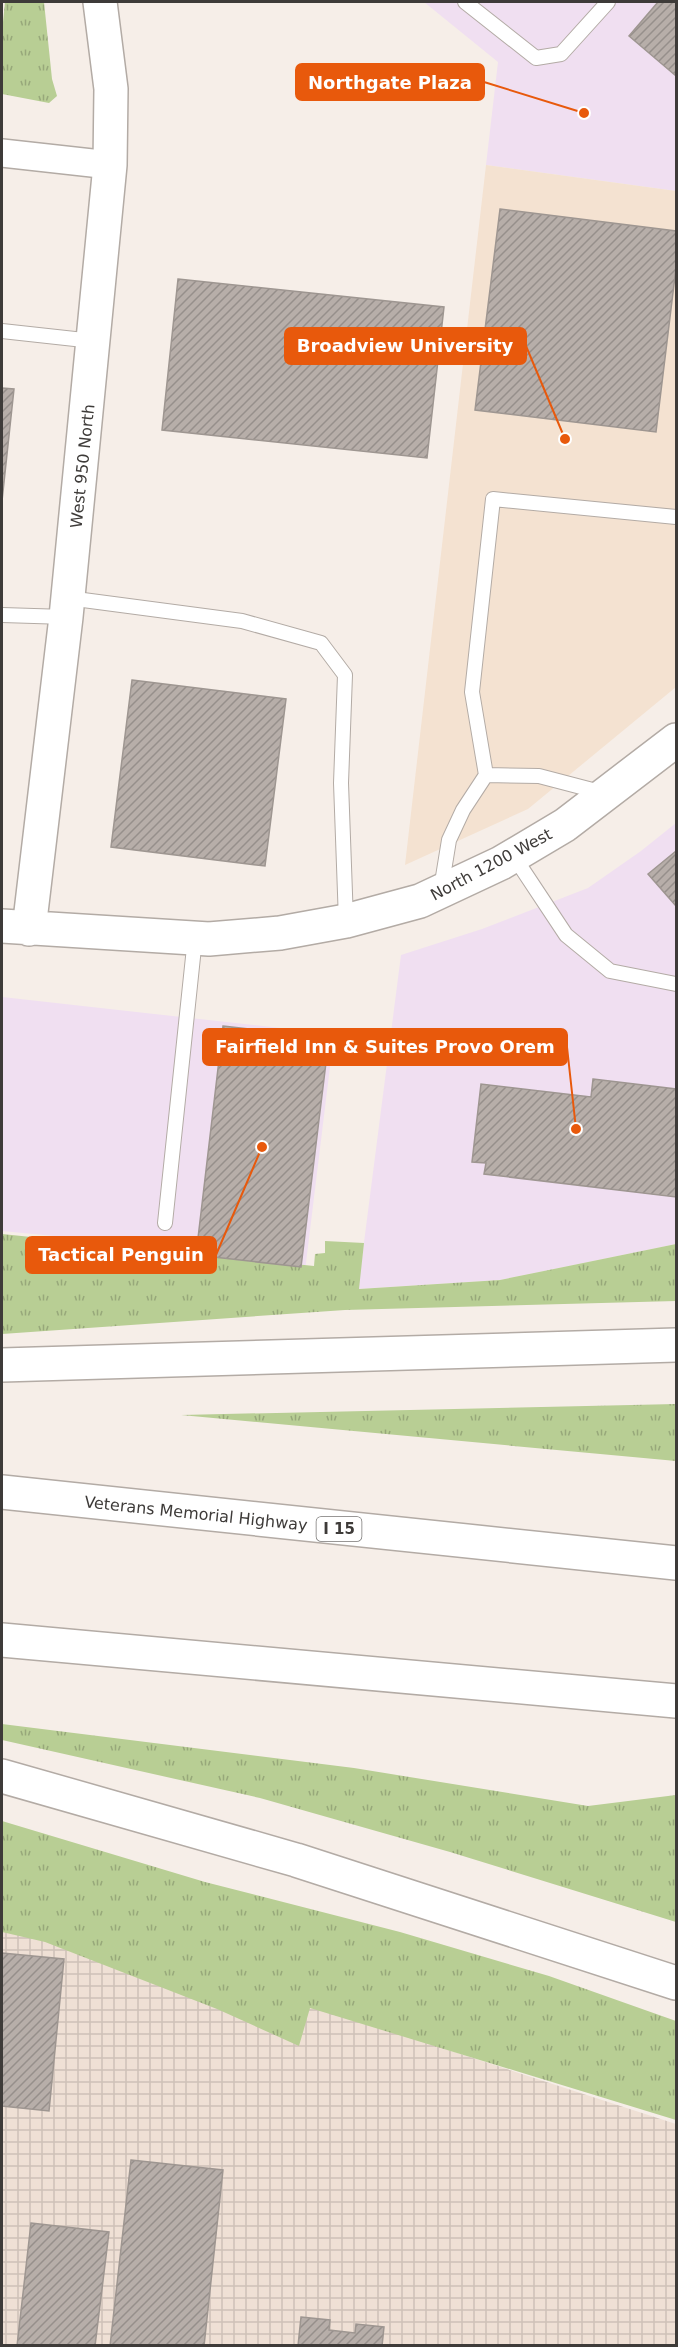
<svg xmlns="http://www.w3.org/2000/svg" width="678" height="2347" viewBox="0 0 678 2347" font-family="'DejaVu Sans',sans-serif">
<defs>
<pattern id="industrial-grid" width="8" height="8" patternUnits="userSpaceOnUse" patternTransform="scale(1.5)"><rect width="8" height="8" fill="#efe0d5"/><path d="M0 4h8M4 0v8" fill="none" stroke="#cec1b8"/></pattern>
<pattern id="grass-tufts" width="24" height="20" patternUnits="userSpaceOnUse" patternTransform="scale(1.5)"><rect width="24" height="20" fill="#b8ce94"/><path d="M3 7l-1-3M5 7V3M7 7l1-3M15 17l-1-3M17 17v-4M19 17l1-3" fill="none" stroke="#97a87a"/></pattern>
<pattern id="building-hatch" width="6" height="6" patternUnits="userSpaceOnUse" patternTransform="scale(1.5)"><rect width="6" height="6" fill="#b7aea9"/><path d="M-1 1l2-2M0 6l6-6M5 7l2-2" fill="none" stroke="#968f8b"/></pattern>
</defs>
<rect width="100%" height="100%" fill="#f6eee8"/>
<path fill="#f0dff1" d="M424,2H676V191L486,165L498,62Z
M676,823V1244L500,1280L358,1289L401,955L482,929L588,888L641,851Z
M2,997L334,1034L305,1271L189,1259L190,1249L2,1231Z"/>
<path fill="url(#industrial-grid)" d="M2,1905L676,2124V2345L2,2346Z"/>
<path fill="#f4e2d1" d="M486,165L676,191V687L528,809L405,865Z"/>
<path fill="url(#grass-tufts)" d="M5,2H44L52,79L57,96L49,103L2,94V32Z
M2,1234L314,1266L315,1254L325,1253V1241L364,1243L359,1289L500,1280L676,1244V1301L345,1310L2,1334Z
M676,1404V1461L181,1415Z
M2,1724L354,1768L588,1806L676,1795V1922L450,1852L260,1798L2,1740Z
M2,1821L205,1882L400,1932L549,1976L676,2021V2120L310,2008L299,2046L217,2009L45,1942L2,1932Z"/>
<path fill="url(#building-hatch)" stroke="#9e9691" stroke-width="1.5" d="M658,2H676V76L629,36Z
M500,209L676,231V268L656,432L475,410Z
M178,279L444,307L427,458L162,430Z
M2,388L14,389L2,501Z
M132,680L286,699L265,866L111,847Z
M676,851V906L648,874Z
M223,1026L329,1038L301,1267L196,1255Z
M593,1079L676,1089V1197L484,1174L486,1163L472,1162L481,1084L591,1097Z
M2,1953L64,1959L49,2111L2,2106Z
M131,2160L223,2170L204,2346H110Z
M31,2223L109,2232L95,2346H17Z
M301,2317L330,2320L329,2330L355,2333L356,2324L384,2327L382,2346H298Z"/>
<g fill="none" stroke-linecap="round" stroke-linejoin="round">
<g stroke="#b3aba5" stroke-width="16">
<path id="service" d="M465,2L536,58L561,54L608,2
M2,331L93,341
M68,598L242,621L321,643L345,675L341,783L346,921
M2,615L66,617
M486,775L472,692L493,499L676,517
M513,855L566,935L610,971L676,984
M441,889L449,840L463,810L486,775L539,776L604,793
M165,1223L195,938"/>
</g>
<g stroke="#b3aba5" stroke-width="30">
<path id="minor" d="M2,153L110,165"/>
</g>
<g stroke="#b3aba5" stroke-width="36">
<path id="tertiary" d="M2,926L209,939L280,933L346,921L420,901L501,863L565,825L676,740
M29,929L66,617L110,165L111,89L100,2"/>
</g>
<g stroke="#b3aba5" stroke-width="36">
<path id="motorway" d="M2,1365L676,1345
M2,1492L676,1563
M2,1640L676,1701
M2,1776L296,1860L676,1983"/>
</g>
<use href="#service" stroke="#fff" stroke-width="14"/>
<use href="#minor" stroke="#fff" stroke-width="27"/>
<use href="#tertiary" stroke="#fff" stroke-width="33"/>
<use href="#motorway" stroke="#fff" stroke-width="33"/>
</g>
<g text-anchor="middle" stroke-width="4.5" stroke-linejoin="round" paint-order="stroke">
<rect fill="#fff" stroke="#787674" stroke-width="1.5" x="316.5" y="1517" width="45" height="24" rx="4.5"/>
<g font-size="15" font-weight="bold" fill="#3e3b39">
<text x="339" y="1534">I 15</text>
</g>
<g font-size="16" fill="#3e3b39" stroke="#fff">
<text transform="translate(82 466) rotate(-84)" y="6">West 950 North</text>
<text transform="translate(491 864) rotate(-28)" y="6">North 1200 West</text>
<text transform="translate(196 1513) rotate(6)" y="6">Veterans Memorial Highway</text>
</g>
</g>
<path fill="none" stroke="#e8590c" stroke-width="2" d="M584 113L484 82M565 439L526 346M576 1129L567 1047M262 1147L216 1255"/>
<g fill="#e8590c" stroke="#fff" stroke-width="2">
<circle cx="584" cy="113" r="6"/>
<circle cx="565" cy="439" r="6"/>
<circle cx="576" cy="1129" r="6"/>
<circle cx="262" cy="1147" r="6"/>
</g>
<g fill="#e8590c" stroke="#e8590c" stroke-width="2">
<rect x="296" y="64" width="188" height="36" rx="6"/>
<rect x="285" y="328" width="241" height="36" rx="6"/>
<rect x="203" y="1029" width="364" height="36" rx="6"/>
<rect x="26" y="1237" width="190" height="36" rx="6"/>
</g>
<g font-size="18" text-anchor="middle" font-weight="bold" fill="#fff">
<text x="390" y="89">Northgate Plaza</text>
<text x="405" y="352">Broadview University</text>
<text x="385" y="1053">Fairfield Inn &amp; Suites Provo Orem</text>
<text x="121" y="1261">Tactical Penguin</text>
</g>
<rect width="678" height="2347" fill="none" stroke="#3e3b39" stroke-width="6"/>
</svg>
